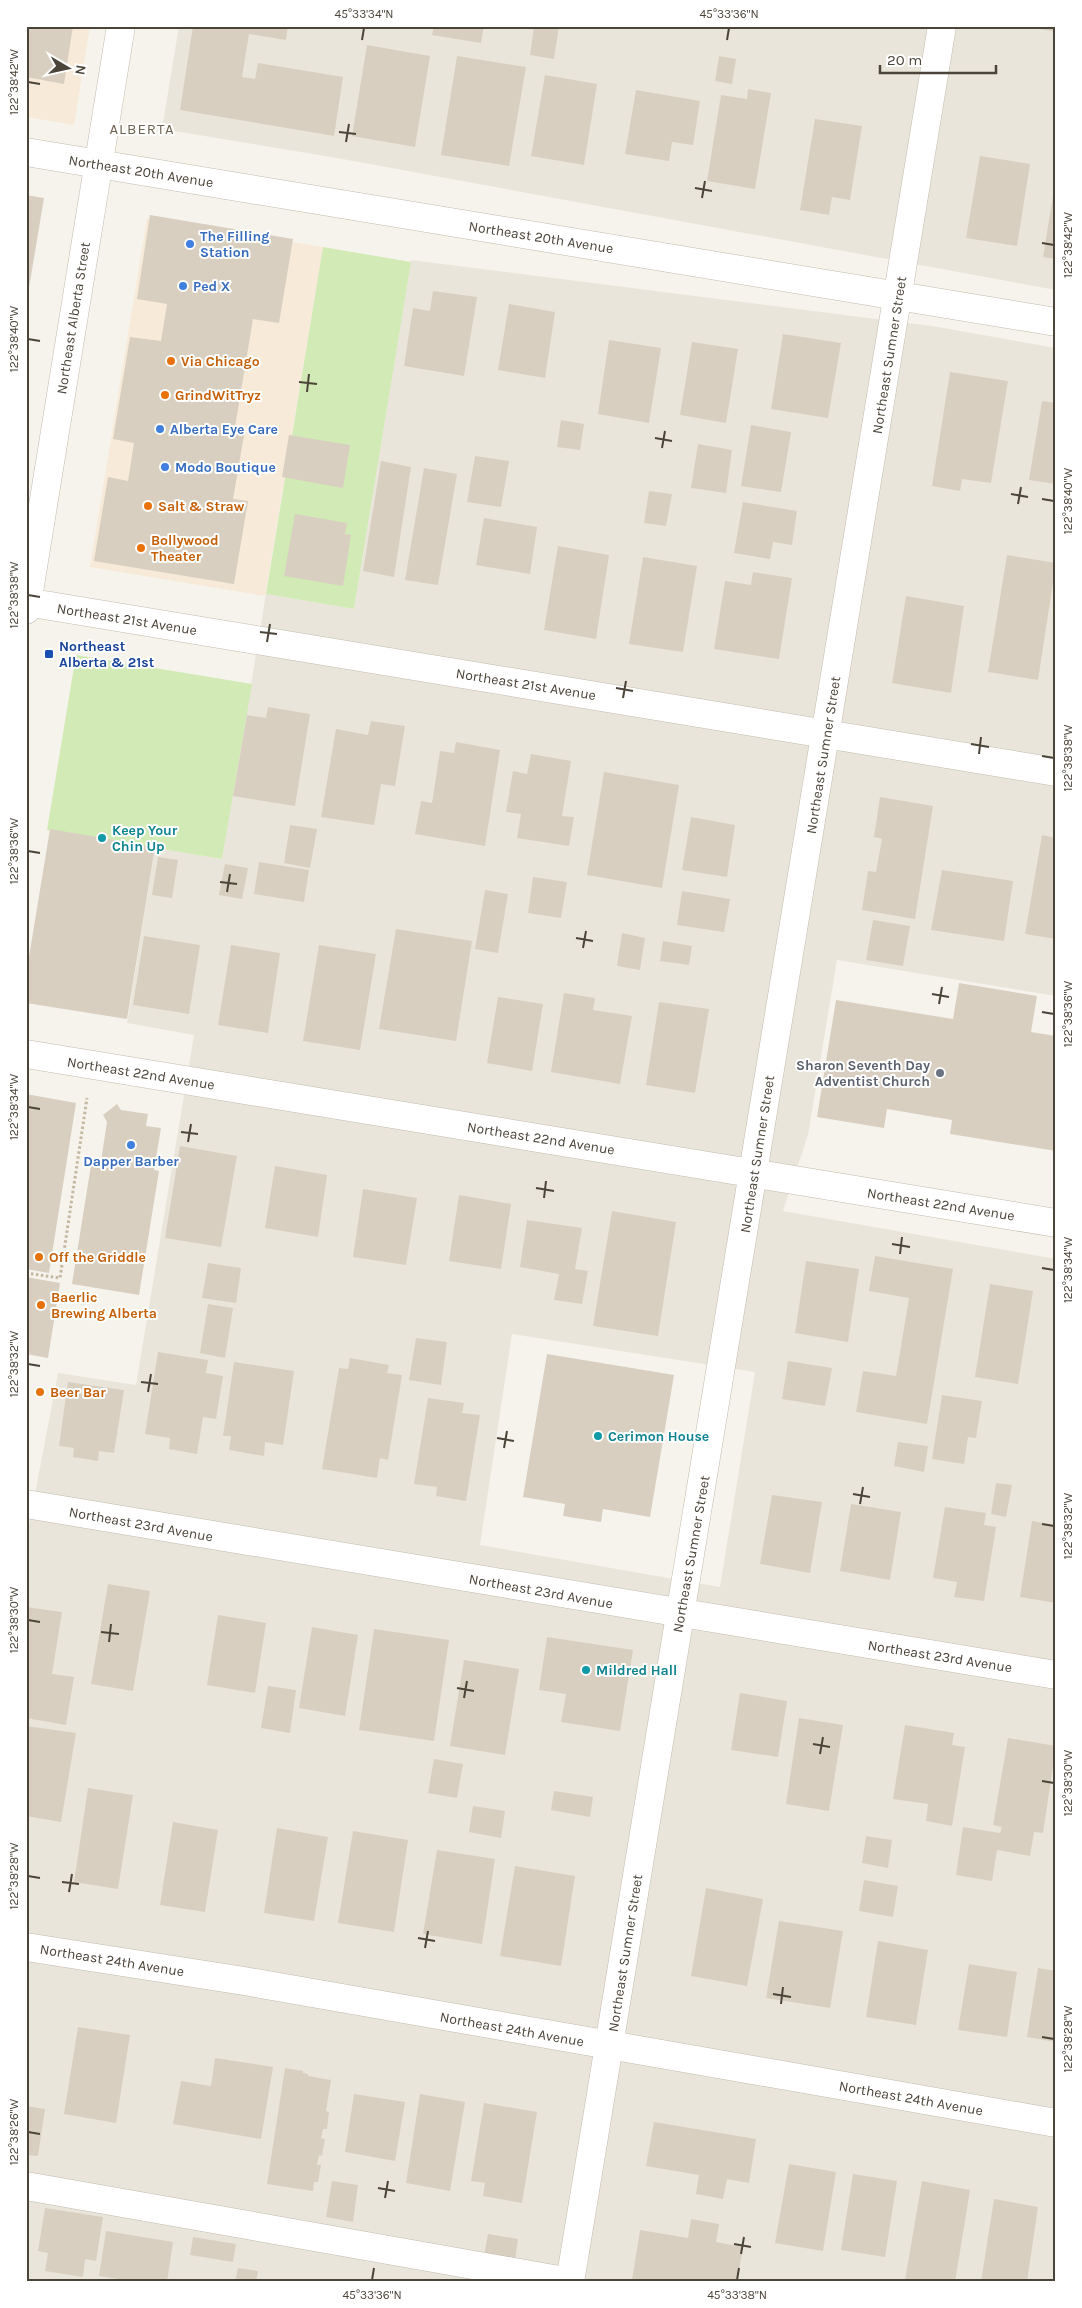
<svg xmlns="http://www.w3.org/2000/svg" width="1082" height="2308" viewBox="0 0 1082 2308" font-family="Karla,sans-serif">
<rect width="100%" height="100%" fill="#f6f3ec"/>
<path fill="#eae5da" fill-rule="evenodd" d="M179,26H1056V290L337,158L162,129Z
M411,260L932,326L1056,348V996L837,960L808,1135L783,1211L1056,1259V2282H26V1541L58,1373L136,1385L194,1035L127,1023L155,848L222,859L266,594L354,609ZM512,1334L755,1372L720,1587L480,1545Z"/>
<path fill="#f7ead8" d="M26,26H90L74,125L26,117Z
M147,218L323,247L265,596L90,567Z"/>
<path fill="#d2eab5" d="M323,247L411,262L354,609L266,594Z
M76,655L252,684L222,859L47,830Z"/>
<path fill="#d8cfc1" d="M26,26H73L64,84L26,77Z
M193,26H288L286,40L249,34L242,77L255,79L258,63L343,77L334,136L180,110Z
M434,26H484L481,43L432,35Z
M534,26H559L554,59L530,55Z
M1029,26H1056V32L1029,27Z
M367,45L430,56L415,147L352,136Z
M457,56L526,67L509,166L441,155Z
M719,56L736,59L732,84L715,81Z
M545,75L597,84L584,165L531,156Z
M748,89L771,93L755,189L707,181L721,95L747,99Z
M636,90L700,101L693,145L672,142L669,161L625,154Z
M815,119L862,126L850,200L832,197L829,215L800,210Z
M980,156L1030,164L1017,246L966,238Z
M26,195L44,198L27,300H26Z
M1053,196H1056V259L1043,257Z
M150,215L293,239L279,323L253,319L234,433L244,435L233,499L248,501L234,584L94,561L108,477L128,481L134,443L113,439L130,337L161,341L167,304L137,299Z
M433,291L477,297L464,376L404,366L413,308L430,311Z
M509,304L555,312L545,378L498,370Z
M783,334L841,343L828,418L771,409Z
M609,340L661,348L649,423L598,414Z
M692,342L738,349L726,423L680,415Z
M950,372L1008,381L991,483L962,479L960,491L932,486Z
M1042,401L1056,403V484L1029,480Z
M561,420L584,424L580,450L557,447Z
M751,425L791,432L781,492L741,486Z
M289,435L350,445L343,488L282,477Z
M698,444L732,450L726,493L691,488Z
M475,456L509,461L501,507L467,502Z
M381,461L411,467L394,577L363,571Z
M424,468L457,474L438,585L405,580Z
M649,491L672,494L666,526L644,523Z
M743,502L797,511L792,545L773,542L770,559L734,553Z
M295,514L347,523L345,534L351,535L343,586L284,576Z
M484,518L537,527L530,574L476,565Z
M558,546L609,555L596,639L544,630Z
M1007,555L1056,563L1038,680L988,672Z
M643,557L697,566L683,652L629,644Z
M753,572L792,578L779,659L714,649L725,581L751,585Z
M906,596L964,606L951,693L892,683Z
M268,707L310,714L295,806L233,796L247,715L266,718Z
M371,721L405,726L395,786L381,784L374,825L321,817L336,729L368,735Z
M456,742L500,750L485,846L415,834L421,801L432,803L440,751L454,753Z
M531,754L571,761L562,816L574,817L569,846L517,838L521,814L506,812L513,771L527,774Z
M604,772L679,785L662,888L587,875Z
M880,797L933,806L915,919L862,910L868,871L876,872L882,839L874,837Z
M691,817L735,825L727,877L682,870Z
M290,825L317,829L310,868L284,863Z
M50,829L155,847L127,1019L26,1003V975Z
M1042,835L1056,838V939L1025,934Z
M158,857L178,860L172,898L152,895Z
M259,862L309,870L304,902L254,894Z
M225,864L248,868L242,899L219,895Z
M942,870L1013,881L1004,941L931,930Z
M533,877L567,882L561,918L528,913Z
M485,890L508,894L498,953L475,949Z
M682,891L730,899L724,932L677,925Z
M873,920L910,926L903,966L866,960Z
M396,929L472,941L456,1041L379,1029Z
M622,933L645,938L640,970L617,966Z
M144,936L200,945L189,1014L133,1005Z
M663,941L692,946L689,965L660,961Z
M231,945L280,953L268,1033L218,1025Z
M319,945L376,954L360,1050L303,1041Z
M959,983L1037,996L1031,1032L1056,1036V1151L950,1134L952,1120L887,1109L884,1128L817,1117L836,1000L953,1019Z
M564,993L595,998L593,1010L632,1016L620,1084L551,1072Z
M498,997L543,1004L532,1071L487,1063Z
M659,1002L709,1009L695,1093L646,1085Z
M26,1094L76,1103L49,1273L26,1269Z
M117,1104L121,1110L148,1114L146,1126L161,1128L154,1170L159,1171L139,1295L72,1284L92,1159L101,1161L107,1122L103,1115Z
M180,1146L237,1156L221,1247L165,1238Z
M275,1166L327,1175L318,1237L265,1228Z
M363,1189L417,1198L406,1265L353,1257Z
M459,1195L511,1204L501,1269L449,1261Z
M612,1211L676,1222L658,1336L593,1326Z
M527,1220L582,1228L575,1269L588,1271L582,1304L554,1300L559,1274L520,1267Z
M875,1256L953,1269L927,1424L856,1412L863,1371L896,1376L909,1298L869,1291Z
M806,1261L859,1269L848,1342L795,1333Z
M208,1263L241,1268L236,1303L202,1298Z
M26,1277L60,1283L48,1358L26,1354Z
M990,1284L1033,1291L1018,1384L975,1377Z
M208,1304L233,1308L225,1358L200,1353Z
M416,1338L447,1342L441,1385L409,1380Z
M158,1352L208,1360L206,1373L223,1376L216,1419L203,1417L197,1454L169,1449L170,1438L145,1434Z
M547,1354L674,1375L650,1517L603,1509L601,1522L563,1516L565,1504L523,1497Z
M350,1358L389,1365L387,1373L402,1375L388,1460L380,1458L377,1478L322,1469L339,1368L348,1369Z
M788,1361L832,1368L825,1406L782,1399Z
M234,1362L294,1371L283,1445L265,1442L264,1456L229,1450L231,1436H223Z
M68,1382L124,1390L114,1453L99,1451L98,1461L73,1457L74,1448L59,1446Z
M942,1395L982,1401L976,1438L968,1437L964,1464L932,1459Z
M428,1398L464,1403L462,1413L480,1415L466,1501L436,1496L437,1487L414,1484Z
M898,1442L928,1446L924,1472L894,1466Z
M996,1483L1012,1485L1006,1517L991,1514Z
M772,1495L822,1502L810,1573L760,1564Z
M851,1504L901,1512L890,1580L840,1571Z
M945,1507L986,1513L984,1525L996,1527L984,1601L954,1597L957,1582L933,1578Z
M1032,1521L1056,1525V1603L1020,1597Z
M108,1584L150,1591L133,1691L91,1684Z
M26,1607L62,1612L52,1674L74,1677L66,1725L26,1718Z
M218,1615L266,1623L255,1693L207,1685Z
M312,1627L358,1635L345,1716L299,1708Z
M374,1629L449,1640L434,1741L359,1730Z
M547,1637L633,1650L620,1731L561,1722L566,1694L539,1690Z
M464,1660L519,1669L505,1755L450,1746Z
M268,1686L296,1690L290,1733L261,1728Z
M740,1693L787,1701L778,1757L731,1750Z
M799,1718L843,1725L829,1811L786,1804Z
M905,1725L954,1733L952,1745L965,1747L952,1826L926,1821L928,1804L893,1799Z
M26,1726L76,1733L61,1822L26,1816Z
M1008,1738L1056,1746L1043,1833L1034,1832L1030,1856L997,1850L992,1881L956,1875L963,1827L1000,1833L1002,1827L993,1825Z
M434,1759L463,1764L457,1798L428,1793Z
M88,1788L133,1795L118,1889L74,1882Z
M554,1791L593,1797L590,1817L551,1810Z
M473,1806L505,1811L501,1838L469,1832Z
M173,1822L218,1830L205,1912L160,1905Z
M277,1828L328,1837L314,1921L264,1913Z
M353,1831L408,1840L394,1932L338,1923Z
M866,1836L892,1840L888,1868L862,1863Z
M437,1850L495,1859L482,1944L423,1934Z
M515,1866L575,1876L561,1966L500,1956Z
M864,1880L898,1886L893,1917L859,1911Z
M706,1888L763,1899L747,1986L691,1976Z
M779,1921L843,1931L830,2008L766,1998Z
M878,1941L928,1950L916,2025L866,2017Z
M969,1964L1017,1972L1007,2037L958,2030Z
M1038,1968L1056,1971V2042L1027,2037Z
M78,2027L130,2035L116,2123L64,2114Z
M215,2058L273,2067L261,2139L173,2124L181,2081L211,2086Z
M285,2068L303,2071V2073L308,2074V2076L331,2080L326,2111L329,2112L327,2129H323L321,2138L325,2139L322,2156L319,2155L317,2165H321L318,2182H314L313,2191L267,2184Z
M354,2094L405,2102L395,2161L345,2152Z
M420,2094L465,2102L450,2191L406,2183Z
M484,2103L537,2112L522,2203L483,2196L485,2183L471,2181Z
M26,2106L45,2109L38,2156L26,2155Z
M654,2122L756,2139L749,2183L727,2179L723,2199L696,2194L699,2175L646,2166Z
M789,2164L836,2172L823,2251L775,2243Z
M853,2174L897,2181L885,2257L841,2250Z
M332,2181L358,2185L353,2222L326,2217Z
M922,2181L970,2190L955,2282L905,2280Z
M994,2199L1038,2207L1027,2282H981Z
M45,2208L103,2217L96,2261L85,2259L83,2277L45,2271L48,2253L38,2251Z
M691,2219L719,2224L716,2242L743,2247L737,2282L632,2280L640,2230L688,2238Z
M106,2231L173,2242L167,2282H137L99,2276Z
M488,2234L518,2239L514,2267L483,2262Z
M193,2237L236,2244L233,2262L190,2255Z
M238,2268L258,2271L256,2282H235Z"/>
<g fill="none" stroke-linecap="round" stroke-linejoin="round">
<g stroke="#c2bbae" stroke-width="29">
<path id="minor" d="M26,152L1056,322
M26,602L1056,772
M26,610L121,26
M26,1054L1056,1223
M26,1504L1056,1675
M26,1947L244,1981L1056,2123
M26,2186L570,2282
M570,2282L942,26"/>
</g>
<path stroke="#c4b79f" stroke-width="3" stroke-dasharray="2.5 2.5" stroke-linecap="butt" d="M26,1273L60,1278L87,1098"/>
<use href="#minor" stroke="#fff" stroke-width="28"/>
</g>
<path fill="none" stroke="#4b4439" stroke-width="2" d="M362,40L364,28M727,40L729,28M28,82L40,84M339,132L356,134M346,142L349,124M695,188L712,191M702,198L705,181M1042,243L1054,245M28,339L40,341M299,382L317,384M307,392L309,374M655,438L672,441M662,448L665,431M1011,494L1028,497M1042,499L1054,501M1018,504L1021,487M28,595L40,597M260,632L277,634M267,642L270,624M616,688L633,691M623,698L626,681M971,744L989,747M979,754L981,737M1042,756L1054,758M28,851L40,853M220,882L237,884M227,892L230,874M576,938L593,941M583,948L586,931M932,994L949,997M939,1004L942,987M1042,1012L1054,1014M28,1107L40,1109M181,1132L198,1134M188,1142L191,1124M536,1188L554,1191M544,1198L546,1181M892,1244L910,1247M900,1254L902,1237M1042,1268L1054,1270M28,1364L40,1366M141,1382L158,1384M148,1392L151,1374M497,1438L514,1441M504,1448L507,1431M853,1494L870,1497M860,1504L863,1487M1042,1524L1054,1526M28,1620L40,1622M101,1632L119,1634M109,1642L111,1624M457,1688L474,1691M464,1698L467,1681M813,1744L830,1747M820,1754L823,1737M1042,1781L1054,1783M28,1876L40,1878M62,1882L79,1884M69,1892L72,1874M418,1938L435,1941M425,1948L428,1931M773,1994L791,1997M781,2004L783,1987M1042,2037L1054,2039M28,2132L40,2134M378,2188L395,2191M385,2198L388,2181M734,2244L751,2247M741,2254L744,2237M372,2280L374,2268M737,2280L739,2268"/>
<g fill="#3f7fe0" stroke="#fff" stroke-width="2">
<circle cx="190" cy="244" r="5"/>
<circle cx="183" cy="286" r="5"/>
<circle cx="160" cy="429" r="5"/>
<circle cx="165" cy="467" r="5"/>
<circle cx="131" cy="1145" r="5"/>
</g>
<g fill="#e8710a" stroke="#fff" stroke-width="2">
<circle cx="171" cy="361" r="5"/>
<circle cx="165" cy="395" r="5"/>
<circle cx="148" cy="506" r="5"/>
<circle cx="141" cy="548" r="5"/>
<circle cx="39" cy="1257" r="5"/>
<circle cx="41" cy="1305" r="5"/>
<circle cx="40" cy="1392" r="5"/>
</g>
<rect fill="#1a4fb4" stroke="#fff" stroke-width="2" x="44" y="649" width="10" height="10" rx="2.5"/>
<g fill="#0f9aa8" stroke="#fff" stroke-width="2">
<circle cx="102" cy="838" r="5"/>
<circle cx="598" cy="1436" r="5"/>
<circle cx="586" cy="1670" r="5"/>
</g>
<circle fill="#6b7280" stroke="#fff" stroke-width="2" cx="940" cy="1073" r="5"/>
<g text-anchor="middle" stroke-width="4" stroke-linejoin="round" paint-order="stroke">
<g font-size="14" fill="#4b4439" stroke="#fff">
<text transform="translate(141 171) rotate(9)" y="5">Northeast 20th Avenue</text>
<text transform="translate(541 237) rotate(9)" y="5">Northeast 20th Avenue</text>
<text transform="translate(73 318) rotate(-81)" y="5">Northeast Alberta Street</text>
<text transform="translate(889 355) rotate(-81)" y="5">Northeast Sumner Street</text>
<text transform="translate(127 619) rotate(9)" y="5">Northeast 21st Avenue</text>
<text transform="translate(526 684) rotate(9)" y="5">Northeast 21st Avenue</text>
<text transform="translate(823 755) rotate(-81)" y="5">Northeast Sumner Street</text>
<text transform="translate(141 1073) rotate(9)" y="5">Northeast 22nd Avenue</text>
<text transform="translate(541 1138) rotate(9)" y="5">Northeast 22nd Avenue</text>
<text transform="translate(757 1154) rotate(-81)" y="5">Northeast Sumner Street</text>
<text transform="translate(941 1204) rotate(9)" y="5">Northeast 22nd Avenue</text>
<text transform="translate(141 1524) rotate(10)" y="5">Northeast 23rd Avenue</text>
<text transform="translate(691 1554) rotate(-80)" y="5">Northeast Sumner Street</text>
<text transform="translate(541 1591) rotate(10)" y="5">Northeast 23rd Avenue</text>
<text transform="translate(940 1656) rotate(9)" y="5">Northeast 23rd Avenue</text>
<text transform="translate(625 1953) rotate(-81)" y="5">Northeast Sumner Street</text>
<text transform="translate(112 1960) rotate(9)" y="5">Northeast 24th Avenue</text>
<text transform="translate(512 2029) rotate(10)" y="5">Northeast 24th Avenue</text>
<text transform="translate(911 2098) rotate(10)" y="5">Northeast 24th Avenue</text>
</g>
<g font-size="14" font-weight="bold" fill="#366cbe" stroke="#fff" text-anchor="start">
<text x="200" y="241">The Filling<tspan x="200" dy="16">Station</tspan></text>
<text x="193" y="291">Ped X</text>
<text x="170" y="434">Alberta Eye Care</text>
<text x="175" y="472">Modo Boutique</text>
<text x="131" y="1166" text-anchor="middle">Dapper Barber</text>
</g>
<g font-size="14" font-weight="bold" fill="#c56008" stroke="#fff" text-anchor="start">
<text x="181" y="366">Via Chicago</text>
<text x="175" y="400">GrindWitTryz</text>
<text x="158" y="511">Salt &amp; Straw</text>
<text x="151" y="545">Bollywood<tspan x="151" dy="16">Theater</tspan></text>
<text x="49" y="1262">Off the Griddle</text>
<text x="51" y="1302">Baerlic<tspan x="51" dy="16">Brewing Alberta</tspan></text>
<text x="50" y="1397">Beer Bar</text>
</g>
<g font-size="14" font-weight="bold" fill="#164399" stroke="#fff" text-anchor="start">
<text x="59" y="651">Northeast<tspan x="59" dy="16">Alberta &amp; 21st</tspan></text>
</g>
<g font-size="14" font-weight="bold" fill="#0d838f" stroke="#fff" text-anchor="start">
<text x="112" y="835">Keep Your<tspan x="112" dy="16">Chin Up</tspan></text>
<text x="608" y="1441">Cerimon House</text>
<text x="596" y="1675">Mildred Hall</text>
</g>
<g font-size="14" font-weight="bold" fill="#5b616d" stroke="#fff" text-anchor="end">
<text x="930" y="1070">Sharon Seventh Day<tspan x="930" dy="16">Adventist Church</tspan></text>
</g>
<g font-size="15" letter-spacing="1" fill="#6e6250" stroke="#fff">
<text x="142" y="134">ALBERTA</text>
</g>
</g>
<rect width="1082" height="2308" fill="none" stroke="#ffffff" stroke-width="55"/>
<g transform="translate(68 68) rotate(99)" stroke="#ffffff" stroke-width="4" paint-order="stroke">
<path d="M0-4L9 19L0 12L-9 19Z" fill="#4b4439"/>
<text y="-8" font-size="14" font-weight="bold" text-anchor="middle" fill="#4b4439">N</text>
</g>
<path d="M880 65v8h116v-8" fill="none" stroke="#4b4439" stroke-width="2.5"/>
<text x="887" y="65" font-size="15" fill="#4b4439" stroke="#ffffff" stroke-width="4" paint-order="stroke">20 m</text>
<rect x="28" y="28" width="1026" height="2252" fill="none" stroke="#4b4439" stroke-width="2"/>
<g font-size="12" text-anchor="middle" fill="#4b4439">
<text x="364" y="18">45°33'34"N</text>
<text x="729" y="18">45°33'36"N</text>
<text transform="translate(14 82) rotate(-90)" y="4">122°38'42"W</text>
<text transform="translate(1068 245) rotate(-90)" y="4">122°38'42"W</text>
<text transform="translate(14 339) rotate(-90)" y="4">122°38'40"W</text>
<text transform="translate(1068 501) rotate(-90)" y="4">122°38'40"W</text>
<text transform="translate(14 595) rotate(-90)" y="4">122°38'38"W</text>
<text transform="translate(1068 758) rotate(-90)" y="4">122°38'38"W</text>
<text transform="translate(14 851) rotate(-90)" y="4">122°38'36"W</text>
<text transform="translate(1068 1014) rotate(-90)" y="4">122°38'36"W</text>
<text transform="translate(14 1107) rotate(-90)" y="4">122°38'34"W</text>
<text transform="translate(1068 1270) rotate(-90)" y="4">122°38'34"W</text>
<text transform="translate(14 1364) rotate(-90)" y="4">122°38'32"W</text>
<text transform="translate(1068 1526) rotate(-90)" y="4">122°38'32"W</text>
<text transform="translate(14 1620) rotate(-90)" y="4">122°38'30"W</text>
<text transform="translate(1068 1783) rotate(-90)" y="4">122°38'30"W</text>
<text transform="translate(14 1876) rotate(-90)" y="4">122°38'28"W</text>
<text transform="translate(1068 2039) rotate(-90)" y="4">122°38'28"W</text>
<text transform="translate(14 2132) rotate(-90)" y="4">122°38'26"W</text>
<text x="372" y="2299">45°33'36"N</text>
<text x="737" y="2299">45°33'38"N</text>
</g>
</svg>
